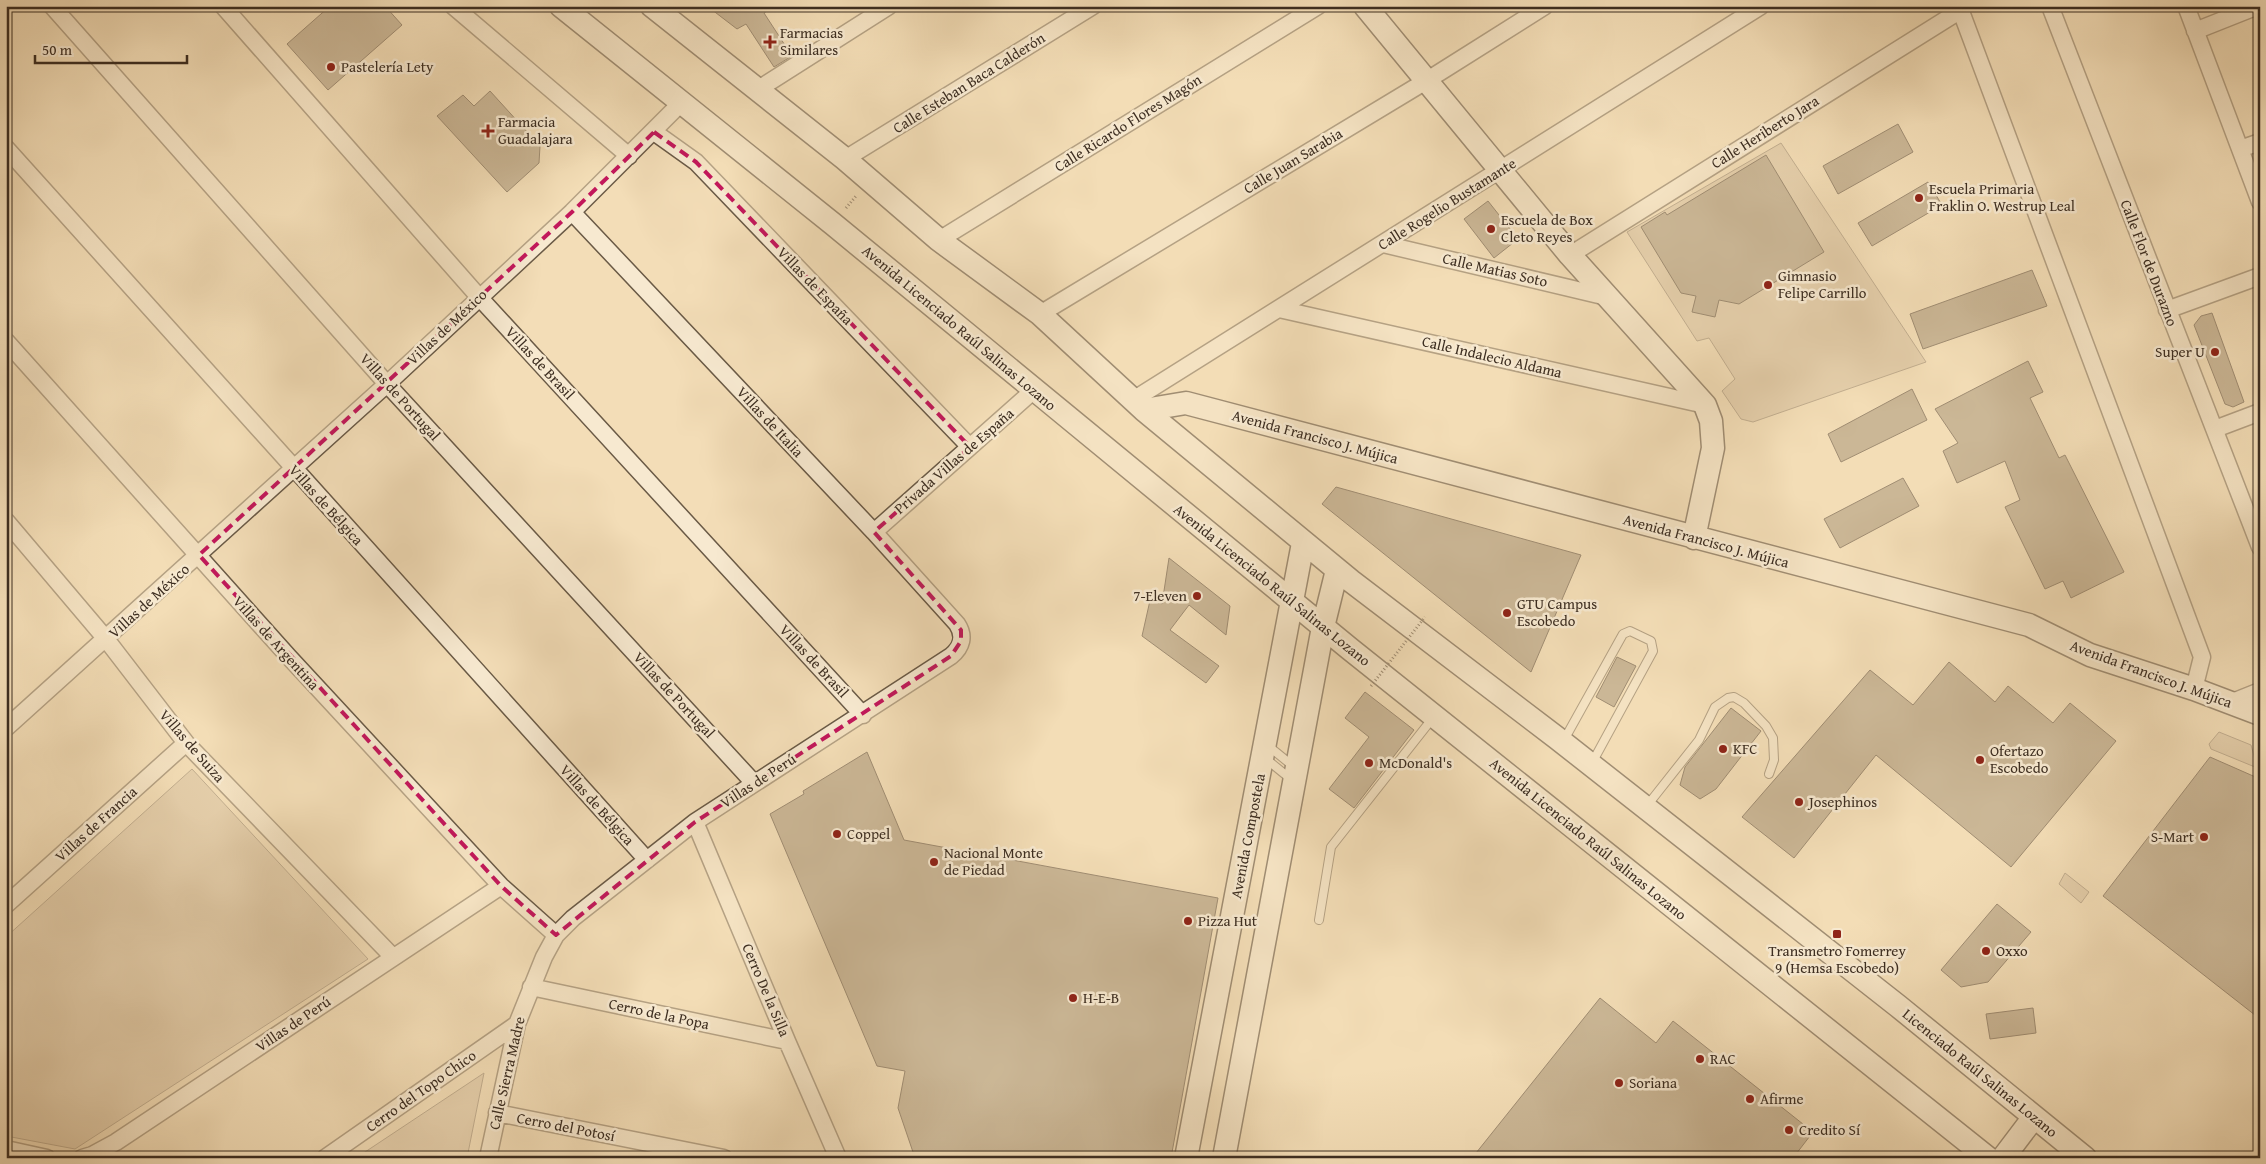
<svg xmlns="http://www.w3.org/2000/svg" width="2266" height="1164" viewBox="0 0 2266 1164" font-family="'Gentium Book Plus',serif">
<rect width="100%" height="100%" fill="#f3ddb7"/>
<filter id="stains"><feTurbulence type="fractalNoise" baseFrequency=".004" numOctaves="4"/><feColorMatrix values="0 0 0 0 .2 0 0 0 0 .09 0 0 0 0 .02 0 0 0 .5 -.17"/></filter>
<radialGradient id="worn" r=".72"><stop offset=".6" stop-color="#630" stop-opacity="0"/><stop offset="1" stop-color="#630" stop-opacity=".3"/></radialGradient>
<path fill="#d4bf9e" stroke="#887660" d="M1781,143L1926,362L1753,422L1741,419L1722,391L1735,379L1709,338L1697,341L1627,232Z
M2219,732L2251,745L2256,763L2255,767L2211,749L2209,744Z
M192,769L368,959L75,1149L6,1136V937Z
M2065,873L2089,892L2081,903L2059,884Z
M484,1073L467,1158H356Z"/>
<path fill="#9c896f" stroke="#3d2e21" d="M330,6H385L402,25L328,90L287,44Z
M707,6H775L764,13L792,56L774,67L746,24L737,29Z
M490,91L540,146L539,163L507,192L437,116L463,95L474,106Z
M1898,124L1913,152L1838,194L1823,166Z
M1766,155L1824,252L1739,304L1719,300L1715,317L1692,312L1696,296L1681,293L1641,227L1665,212L1667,215Z
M1928,182L1942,205L1872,246L1858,223Z
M1488,201L1518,239L1494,258L1464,219Z
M2032,270L2047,306L1923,349L1910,314Z
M2212,313L2244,402L2233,407L2225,404L2194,325L2201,316Z
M2028,361L2043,392L2030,398L2059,458L2065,455L2124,572L2071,598L2063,581L2045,589L2005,507L2020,500L2005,461L1957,483L1943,451L1958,443L1935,409Z
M1912,389L1927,420L1841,462L1828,434Z
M1903,478L1919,506L1840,548L1824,519Z
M1336,487L1581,555L1531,672L1322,504Z
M1169,558L1230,606L1226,635L1189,605L1170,630L1219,666L1206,683L1142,636L1151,596L1162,604Z
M1617,657L1636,666L1614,707L1596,697Z
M1949,662L1995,702L2008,686L2053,723L2070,703L2116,741L2011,867L1876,755L1794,858L1742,817L1870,670L1913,705Z
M1365,692L1414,730L1354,808L1329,789L1369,737L1345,718Z
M1731,708L1761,731L1716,789L1700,799L1680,785L1685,767Z
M867,752L904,840L1218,898L1171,1158H915L898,1108L905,1071L877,1066L770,814L804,794L803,791Z
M2210,757L2260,779V1019L2103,896Z
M1997,904L2031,932L1988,982L1961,987L1941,970Z
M1600,998L1656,1043L1673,1021L1813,1132L1793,1158H1472Z
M2033,1008L2036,1033L1990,1039L1986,1014Z"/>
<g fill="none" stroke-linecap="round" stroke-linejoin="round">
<g stroke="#6a5a46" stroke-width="10">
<path id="lane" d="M1564,740L1623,634L1630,631L1651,641L1653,651L1592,763
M1267,745L1293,766
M1266,759L1292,780
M1646,807L1699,740L1715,707L1728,698L1734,697L1744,703L1766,726L1773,738L1774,760L1769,774
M1319,920L1331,847L1432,719"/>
</g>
<g stroke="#6a5a46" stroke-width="19">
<path id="street" d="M52,6L387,384L754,783
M223,6L479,297L863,715
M453,6L629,156
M1959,6L2202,657L2194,689
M2050,6L2260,547
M2186,6L2260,202
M2195,31L2258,6
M757,90L889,6
M654,132L696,162L970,447
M6,148L647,860
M2240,149L2260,142
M845,159L1093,6
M939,240L1318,6
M1383,244L1607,297
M1570,255L1961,10
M1279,309L1705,405
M2167,310L2260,276
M1040,314L1426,81L1545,6
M6,341L289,657L501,886L556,935
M1133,400L1761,6
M2215,429L2260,412
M6,521L106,639L186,743L393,957
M874,532L1034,390
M2230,703L2260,691
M6,728L387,384L572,212L682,102
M695,822L787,1041L838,1158
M6,905L186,743
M531,987L787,1041
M497,1113L724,1158
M6,1149L47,1158
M82,1158L92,1155L116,1142L501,886
M325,1158L517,1024
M488,1158L517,1024L544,957L556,935L573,918L695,822L951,656C962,647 965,636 957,624L874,532L572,212"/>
</g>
<g stroke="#3d2e21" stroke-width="25">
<path id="secondary" d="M561,6L833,224L1350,649L1988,1158
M652,6L845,159L939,240L1040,314L1144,410L1351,581L1557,738L1898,1006L2085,1158
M1365,6L1570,255L1705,405L1711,421L1713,448L1694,538
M1144,410L1186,403L2029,625L2090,655L2194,689L2260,714
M1186,1158L1303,543
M1224,1158L1323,627L1337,570
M2003,1158L2034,1117"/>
</g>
<path stroke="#3d2e21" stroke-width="3" stroke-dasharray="1 2.5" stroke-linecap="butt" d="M846,208L856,196"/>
<use href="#lane" stroke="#f7e9d0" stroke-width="8"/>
<use href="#street" stroke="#f7e9d0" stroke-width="16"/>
<use href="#secondary" stroke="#f7e9d0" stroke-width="22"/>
<path stroke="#3d2e21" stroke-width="3" stroke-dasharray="1 2.5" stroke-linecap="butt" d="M1371,686L1425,617"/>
</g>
<path d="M0 0H2266V1164H0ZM654,132L696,162L970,447L874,532L961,630V641L951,656L695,822L556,935L501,886L199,555L572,212Z" fill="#f3ddb7" fill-opacity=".55" fill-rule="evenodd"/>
<path fill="none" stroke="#c2185b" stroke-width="4" stroke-dasharray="10 6" stroke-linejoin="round" d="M654,132L696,162L970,447L874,532L961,630V641L951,656L695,822L556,935L501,886L199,555L572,212Z"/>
<g fill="#8f2418" stroke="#f7e9d0" stroke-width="2">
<path d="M767.5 34.5h5v5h5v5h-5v5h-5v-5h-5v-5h5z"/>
<circle cx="331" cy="67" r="5"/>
<path d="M485.5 123.5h5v5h5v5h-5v5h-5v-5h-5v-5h5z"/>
<circle cx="1919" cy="198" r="5"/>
<circle cx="1491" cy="229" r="5"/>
<circle cx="1768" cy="285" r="5"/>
<circle cx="2215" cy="352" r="5"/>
<circle cx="1197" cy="596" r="5"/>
<circle cx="1507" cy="613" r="5"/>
<circle cx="1723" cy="749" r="5"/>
<circle cx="1980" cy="760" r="5"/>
<circle cx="1369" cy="763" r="5"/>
<circle cx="1799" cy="802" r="5"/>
<circle cx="837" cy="834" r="5"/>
<circle cx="2204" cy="837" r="5"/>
<circle cx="934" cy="862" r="5"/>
<circle cx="1188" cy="921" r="5"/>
<rect x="1832" y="929" width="10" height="10" rx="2.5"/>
<circle cx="1986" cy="951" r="5"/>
<circle cx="1073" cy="998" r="5"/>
<circle cx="1700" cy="1059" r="5"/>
<circle cx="1619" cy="1083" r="5"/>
<circle cx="1750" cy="1099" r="5"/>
<circle cx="1789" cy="1130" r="5"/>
</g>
<g text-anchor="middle" stroke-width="5" stroke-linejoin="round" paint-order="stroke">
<g font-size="15" fill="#3d2e21" stroke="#f7e9d0" text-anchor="start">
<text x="780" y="38">Farmacias<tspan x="780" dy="17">Similares</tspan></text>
<text x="341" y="72">Pastelería Lety</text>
<text x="498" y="127">Farmacia<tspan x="498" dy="17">Guadalajara</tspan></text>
<text x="1929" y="194">Escuela Primaria<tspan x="1929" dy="17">Fraklin O. Westrup Leal</tspan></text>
<text x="1501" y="225">Escuela de Box<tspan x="1501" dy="17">Cleto Reyes</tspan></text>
<text x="1778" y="281">Gimnasio<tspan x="1778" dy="17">Felipe Carrillo</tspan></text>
<text x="2205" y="357" text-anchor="end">Super U</text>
<text x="1187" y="601" text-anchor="end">7-Eleven</text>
<text x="1517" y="609">GTU Campus<tspan x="1517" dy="17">Escobedo</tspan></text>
<text x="1733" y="754">KFC</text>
<text x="1990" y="756">Ofertazo<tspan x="1990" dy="17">Escobedo</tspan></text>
<text x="1379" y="768">McDonald's</text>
<text x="1809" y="807">Josephinos</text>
<text x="847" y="839">Coppel</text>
<text x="2194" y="842" text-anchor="end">S-Mart</text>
<text x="944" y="858">Nacional Monte<tspan x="944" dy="17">de Piedad</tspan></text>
<text x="1198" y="926">Pizza Hut</text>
<text x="1837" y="956" text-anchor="middle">Transmetro Fomerrey<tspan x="1837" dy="17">9 (Hemsa Escobedo)</tspan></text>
<text x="1996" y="956">Oxxo</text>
<text x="1083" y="1003">H-E-B</text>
<text x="1710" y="1064">RAC</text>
<text x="1629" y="1088">Soriana</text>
<text x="1760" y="1104">Afirme</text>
<text x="1799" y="1135">Credito Sí</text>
</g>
<g font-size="15" fill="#3d2e21" stroke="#f7e9d0">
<text transform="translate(969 83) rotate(-32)" y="5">Calle Esteban Baca Calderón</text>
<text transform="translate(1128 123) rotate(-32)" y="5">Calle Ricardo Flores Magón</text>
<text transform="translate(1765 132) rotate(-32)" y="5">Calle Heriberto Jara</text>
<text transform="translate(1293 161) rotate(-31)" y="5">Calle Juan Sarabia</text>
<text transform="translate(1447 204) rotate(-32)" y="5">Calle Rogelio Bustamante</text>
<text transform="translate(2149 263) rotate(69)" y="5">Calle Flor de Durazno</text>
<text transform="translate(1495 270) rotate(13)" y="5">Calle Matias Soto</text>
<text transform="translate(815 286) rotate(46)" y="5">Villas de España</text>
<text transform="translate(447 327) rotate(-43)" y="5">Villas de México</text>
<text transform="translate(959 328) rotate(40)" y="5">Avenida Licenciado Raúl Salinas Lozano</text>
<text transform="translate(1492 357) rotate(13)" y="5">Calle Indalecio Aldama</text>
<text transform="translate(540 363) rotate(47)" y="5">Villas de Brasil</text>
<text transform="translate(400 397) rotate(48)" y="5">Villas de Portugal</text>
<text transform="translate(770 422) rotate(47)" y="5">Villas de Italia</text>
<text transform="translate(1315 437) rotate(15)" y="5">Avenida Francisco J. Mújica</text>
<text transform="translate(954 461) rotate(-41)" y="5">Privada Villas de España</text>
<text transform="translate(326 505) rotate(48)" y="5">Villas de Bélgica</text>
<text transform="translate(1706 541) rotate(15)" y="5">Avenida Francisco J. Mújica</text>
<text transform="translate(1272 585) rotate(39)" y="5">Avenida Licenciado Raúl Salinas Lozano</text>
<text transform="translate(149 601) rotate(-42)" y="5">Villas de México</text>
<text transform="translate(276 643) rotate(48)" y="5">Villas de Argentina</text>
<text transform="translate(814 661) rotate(47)" y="5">Villas de Brasil</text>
<text transform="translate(2151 674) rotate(20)" y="5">Avenida Francisco J. Mújica</text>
<text transform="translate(674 695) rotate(47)" y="5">Villas de Portugal</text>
<text transform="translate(192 746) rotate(49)" y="5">Villas de Suiza</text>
<text transform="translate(758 781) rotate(-33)" y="5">Villas de Perú</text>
<text transform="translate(597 805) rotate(48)" y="5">Villas de Bélgica</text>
<text transform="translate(96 824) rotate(-42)" y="5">Villas de Francia</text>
<text transform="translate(1248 836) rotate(-79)" y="5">Avenida Compostela</text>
<text transform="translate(1588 839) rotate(39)" y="5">Avenida Licenciado Raúl Salinas Lozano</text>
<text transform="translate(766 990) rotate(67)" y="5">Cerro De la Silla</text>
<text transform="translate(659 1014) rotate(12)" y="5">Cerro de la Popa</text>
<text transform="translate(293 1024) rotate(-34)" y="5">Villas de Perú</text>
<text transform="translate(507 1073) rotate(-77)" y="5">Calle Sierra Madre</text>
<text transform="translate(1980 1073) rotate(39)" y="5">Licenciado Raúl Salinas Lozano</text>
<text transform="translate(421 1091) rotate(-35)" y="5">Cerro del Topo Chico</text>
<text transform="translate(566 1127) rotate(11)" y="5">Cerro del Potosí</text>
</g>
</g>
<rect width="2266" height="1164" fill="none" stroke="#f3ddb7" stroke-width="25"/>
<rect x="8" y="8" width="2251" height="1149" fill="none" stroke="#3d2e21" stroke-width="2.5"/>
<rect x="12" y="12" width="2241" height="1139" fill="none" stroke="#3d2e21"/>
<path d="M35 55v8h152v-8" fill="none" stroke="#3d2e21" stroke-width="2.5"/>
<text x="42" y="55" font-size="15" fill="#3d2e21" stroke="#f7e9d0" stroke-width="4" paint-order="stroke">50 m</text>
<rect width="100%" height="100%" filter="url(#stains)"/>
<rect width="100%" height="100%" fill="url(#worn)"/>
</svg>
